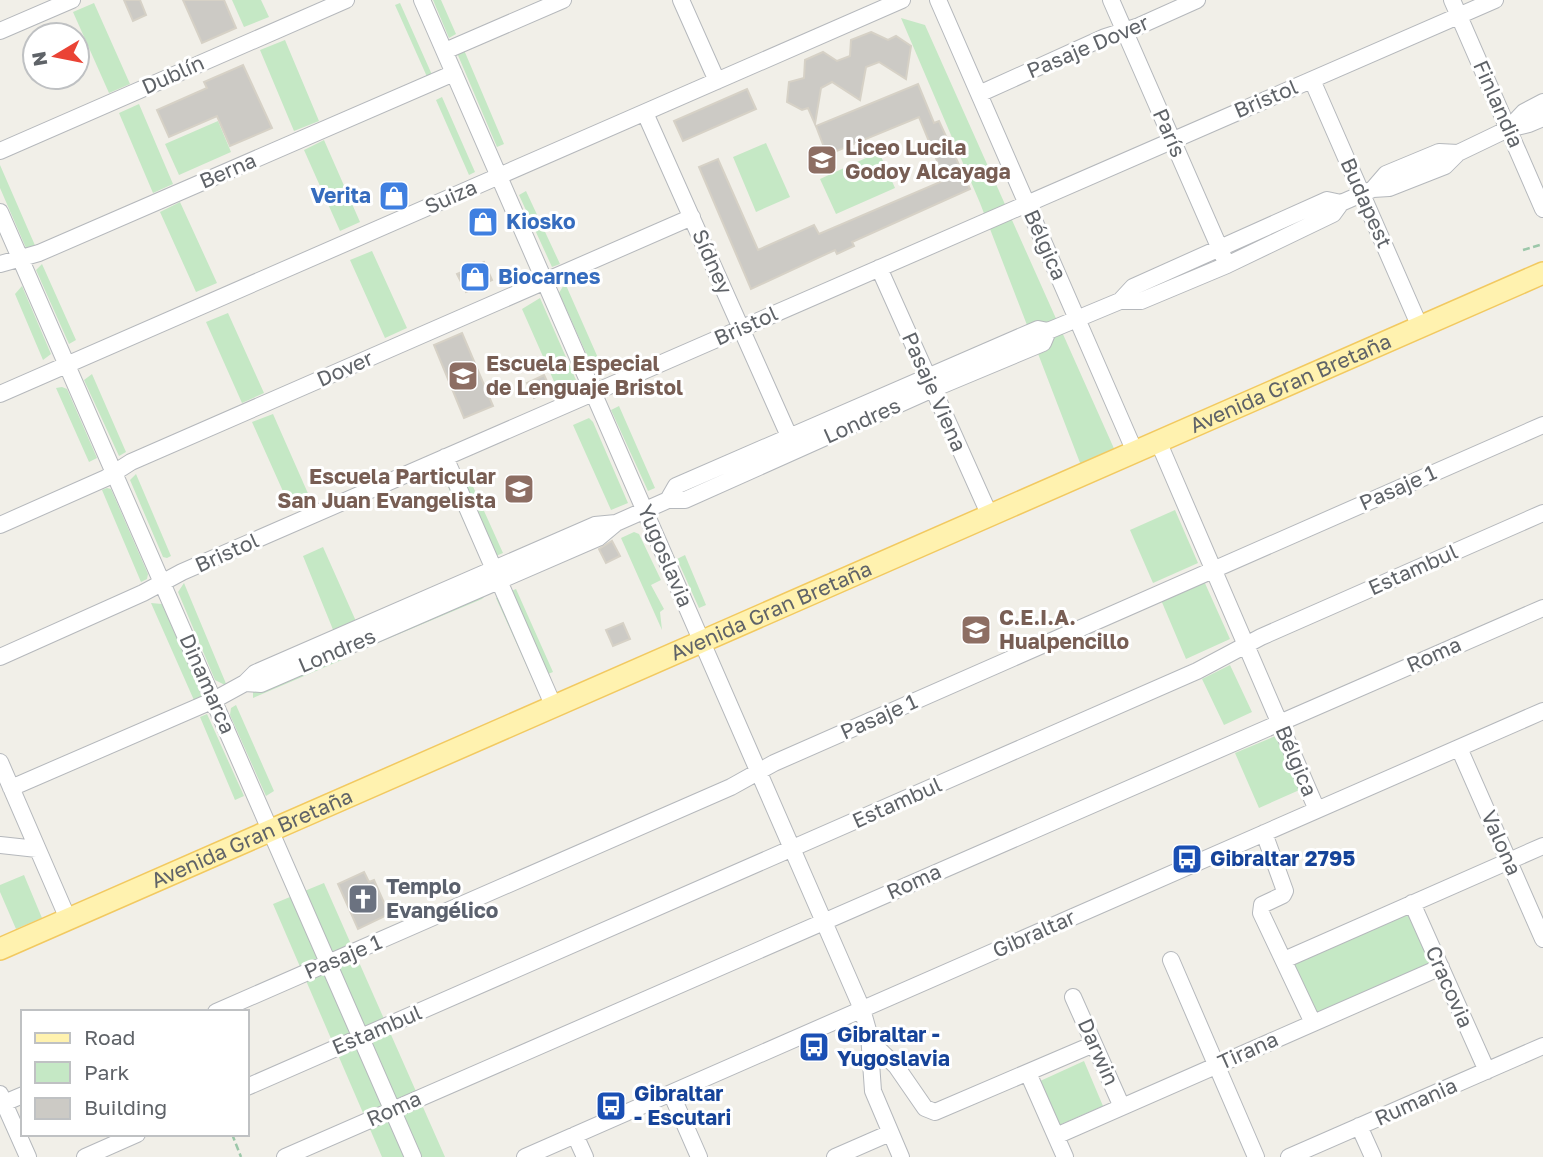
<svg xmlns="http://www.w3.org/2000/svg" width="1543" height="1157" viewBox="0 0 1543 1157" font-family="'Golos Text',sans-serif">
<rect width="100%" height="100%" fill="#f1efe8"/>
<path fill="#c5e8c5" d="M232,0H261L269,17L244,27Z
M433,0H441L456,34L449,38Z
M94,3L130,84L109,93L73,12Z
M400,3L433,77L428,79L395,5Z
M901,18L925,25L1116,453L1082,468L980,203Z
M285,40L319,121L294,131L260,50Z
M464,50L504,144L497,147L457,53Z
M442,97L475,172L469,175L436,100Z
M139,104L173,184L153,193L119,113Z
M218,121L231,152L179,175L165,144Z
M324,140L360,222L340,231L304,150Z
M766,143L790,197L756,212L733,157Z
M879,152L895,188L836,214L820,179Z
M0,165L37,250L31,252L26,248L0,188Z
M526,191L560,264L552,267L519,195Z
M180,202L217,283L196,292L160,212Z
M372,251L407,328L385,338L350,260Z
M42,264L76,340L69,344L36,270Z
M565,283L602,367L594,371L559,293Z
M22,286L51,354L43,360L15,294Z
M540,298L576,380L574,388L560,395L522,309Z
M228,313L264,393L242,403L206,322Z
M92,374L126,452L119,456L84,380Z
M62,387L67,389L97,458L89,462L56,388Z
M619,406L655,488L648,491L611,410Z
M273,414L310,498L290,507L252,422Z
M589,418L593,422L628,503L611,510L573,425Z
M466,471L503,553L482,562L445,480Z
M136,474L171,556L167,558L163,557L130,480Z
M107,488L111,489L148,574L147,579L141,582L102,490Z
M1175,510L1198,563L1153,583L1130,530Z
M634,532L639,534L661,580L651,585L664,609L660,612L662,630L621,538Z
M323,547L359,628L336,637L303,556Z
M685,555L706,605L699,608L677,559Z
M1204,581L1230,639L1186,659L1161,600Z
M184,583L227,686L215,680L178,592Z
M516,589L553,672L533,680L496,598Z
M482,592L485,596L482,599L361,650L360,647Z
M151,603L162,604L203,697L197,707Z
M341,654H344V659L253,698V692Z
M1230,665L1252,712L1224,725L1202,679Z
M236,705L274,791L266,796L230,715L231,708Z
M207,714L244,796L235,800L200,717Z
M1280,734L1304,788L1259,808L1235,753Z
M24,875L42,918L16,929L0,892V885Z
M324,883L445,1157H382L273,904Z
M1409,910L1433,965L1315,1016L1291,960Z
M1084,1061L1103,1106L1057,1126L1038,1082Z"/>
<path fill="#cccac5" stroke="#d6d1c6" stroke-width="2" d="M124,0H140L146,15L133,21Z
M183,0H224L236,28L202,43Z
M871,32L888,40L896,36L911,46L906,79L879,62L866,67L860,100L832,82L821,88L815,124L808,108L802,110L787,102L789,82L804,78L805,60L823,52L837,61L850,56L851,40Z
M243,65L272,128L230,146L217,116L169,137L157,110L207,88L204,82Z
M918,84L934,123L939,121L970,189L852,242L854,246L837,254L835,250L751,289L699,167L718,159L758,250L814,225L819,234L945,180L919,117L827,155L816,126Z
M747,89L756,109L683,141L674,121Z
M399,183L403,194L390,200L386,189Z
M484,262L492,280L466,292L457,274Z
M462,333L493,406L464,418L434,345Z
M544,375L551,390L534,398L527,383Z
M612,541L620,556L606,563L599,549Z
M623,623L630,639L613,646L606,630Z
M364,872L369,882L374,880L389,914L358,929L338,884Z"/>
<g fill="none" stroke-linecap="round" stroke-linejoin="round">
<g stroke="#b5b8bc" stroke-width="18">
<path id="minor" d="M422,0L862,1009L869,1034L873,1091L901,1157
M681,0L717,81
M938,0L1135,452
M1111,0L1227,265
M1452,0L1543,209
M0,31L72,0
M445,51L563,0
M1312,80L1420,327
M979,94L1105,37L1139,26L1197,0
M645,113L793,445
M1508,129L1524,112L1543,102
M0,151L346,0
M1373,189L1386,174L1439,152L1458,153
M0,212L413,1157
M0,264L39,253L454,73
M879,268L990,516
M1120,301L1133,287L1327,200L1341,203
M0,394L902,0
M1158,441L1317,810
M445,457L554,707
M668,500L676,486L1038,329L1048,331L1120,301H1141L1227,265L1333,214L1341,203L1373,189L1389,188L1445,166L1458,153L1508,129L1529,124L1543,118
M0,525L106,478L131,462L692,217
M0,657L143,593L182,572L1495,0
M245,683L261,684L598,538L616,523L668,500H685L933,389L1043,343L1048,331
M1459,748L1543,939
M0,762L68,919
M11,788L214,700L245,683L255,673L595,525L616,523
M1264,833L1285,891L1283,895L1262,905L1261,913L1313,1023
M0,845L37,849
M1412,903L1487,1071
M1171,960L1256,1157
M1284,960L1543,846
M1073,997L1122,1107
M216,1012L731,787L774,763L1543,425
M870,1041L896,1066L925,1108L935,1112L1094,1044
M1028,1073L1065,1157
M247,1087L1197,671L1261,637L1543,513
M671,1093L699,1157
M0,1094L28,1157
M4,1103L23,1095
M1359,1126L1373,1157
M575,1135L585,1157
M1056,1136L1441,967
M85,1157L137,1134
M285,1157L1543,608
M525,1157L1543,711
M835,1157L890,1133
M1289,1157L1543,1046"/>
</g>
<g stroke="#f2c960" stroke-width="24">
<g id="major">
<path id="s1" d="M0,949L1543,273"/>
</g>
</g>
<path stroke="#9cc7a9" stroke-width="2.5" stroke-dasharray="7 3.5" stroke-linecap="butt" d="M1523,250L1543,244
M232,1134L241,1157"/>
<use href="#minor" stroke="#fff" stroke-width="16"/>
<use href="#major" stroke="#fff2af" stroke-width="21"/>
</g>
<defs>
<g id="school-square" transform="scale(1.575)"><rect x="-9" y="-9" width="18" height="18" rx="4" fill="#8d6e63" stroke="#fff"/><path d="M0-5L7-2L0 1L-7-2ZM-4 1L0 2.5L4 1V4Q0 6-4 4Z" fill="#fff"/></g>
<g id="shop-square" transform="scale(1.575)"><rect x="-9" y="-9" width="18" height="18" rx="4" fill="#3f7fe0" stroke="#fff"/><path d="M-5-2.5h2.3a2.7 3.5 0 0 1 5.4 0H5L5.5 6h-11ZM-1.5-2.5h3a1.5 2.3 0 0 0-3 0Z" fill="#fff"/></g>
<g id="bus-square" transform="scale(1.575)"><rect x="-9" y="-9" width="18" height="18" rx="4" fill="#1a4fb4" stroke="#fff"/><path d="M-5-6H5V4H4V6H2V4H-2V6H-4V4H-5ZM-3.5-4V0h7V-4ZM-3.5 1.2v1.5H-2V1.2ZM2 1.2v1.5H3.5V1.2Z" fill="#fff"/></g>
<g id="church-square" transform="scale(1.575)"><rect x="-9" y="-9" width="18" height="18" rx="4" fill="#6b7280" stroke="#fff"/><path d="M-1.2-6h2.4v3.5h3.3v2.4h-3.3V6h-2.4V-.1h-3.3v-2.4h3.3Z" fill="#fff"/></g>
</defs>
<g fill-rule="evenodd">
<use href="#school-square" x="822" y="160"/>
<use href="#shop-square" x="394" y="196"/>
<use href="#shop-square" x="483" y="222"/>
<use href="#shop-square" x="475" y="277"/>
<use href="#school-square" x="463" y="376"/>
<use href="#school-square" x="519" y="489"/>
<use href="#school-square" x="976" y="630"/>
<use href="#bus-square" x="1187" y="859"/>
<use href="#church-square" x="363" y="899"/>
<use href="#bus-square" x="814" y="1047"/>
<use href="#bus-square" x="611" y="1106"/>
</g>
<g text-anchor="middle" stroke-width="6" stroke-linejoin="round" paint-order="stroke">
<g font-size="21" fill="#5f6368" stroke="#fff">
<text transform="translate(1088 47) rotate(-23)" y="7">Pasaje Dover</text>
<text transform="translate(173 75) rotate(-24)" y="7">Dublín</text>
<text transform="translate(1266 99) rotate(-23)" y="7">Bristol</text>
<text transform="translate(1498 104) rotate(66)" y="7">Finlandia</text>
<text transform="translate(1169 133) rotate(66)" y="7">París</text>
<text transform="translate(228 171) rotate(-23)" y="7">Berna</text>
<text transform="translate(451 197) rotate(-24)" y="7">Suiza</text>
<text transform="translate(1366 203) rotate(66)" y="7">Budapest</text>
<text transform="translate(1045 245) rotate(66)" y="7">Bélgica</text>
<text transform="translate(712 262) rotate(66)" y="7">Sídney</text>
<text transform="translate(746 326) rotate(-24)" y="7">Bristol</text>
<text transform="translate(345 369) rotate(-24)" y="7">Dover</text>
<text dy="7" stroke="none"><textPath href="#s1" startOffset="1409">Avenida Gran Bretaña</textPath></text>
<text transform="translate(934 392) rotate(66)" y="7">Pasaje Viena</text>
<text transform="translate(862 421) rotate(-24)" y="7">Londres</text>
<text transform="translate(1398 488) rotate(-24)" y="7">Pasaje 1</text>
<text transform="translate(227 553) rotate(-24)" y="7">Bristol</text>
<text transform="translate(665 556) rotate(67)" y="7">Yugoslavia</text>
<text transform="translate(1413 570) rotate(-24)" y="7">Estambul</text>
<text dy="7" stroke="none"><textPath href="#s1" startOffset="842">Avenida Gran Bretaña</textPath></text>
<text transform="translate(337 651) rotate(-23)" y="7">Londres</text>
<text transform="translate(1434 655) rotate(-24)" y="7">Roma</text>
<text transform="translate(207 684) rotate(66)" y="7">Dinamarca</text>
<text transform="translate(879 717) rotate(-24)" y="7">Pasaje 1</text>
<text transform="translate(1296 761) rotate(67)" y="7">Bélgica</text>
<text transform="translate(897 803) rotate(-24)" y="7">Estambul</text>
<text dy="7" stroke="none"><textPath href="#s1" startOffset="275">Avenida Gran Bretaña</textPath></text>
<text transform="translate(1501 843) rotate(66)" y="7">Valona</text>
<text transform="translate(914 882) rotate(-24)" y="7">Roma</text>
<text transform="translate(1034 934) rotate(-24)" y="7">Gibraltar</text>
<text transform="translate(343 957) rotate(-23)" y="7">Pasaje 1</text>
<text transform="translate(1449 987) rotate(66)" y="7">Cracovia</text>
<text transform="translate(377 1030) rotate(-23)" y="7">Estambul</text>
<text transform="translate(1248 1051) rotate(-24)" y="7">Tirana</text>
<text transform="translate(1098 1052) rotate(66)" y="7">Darwin</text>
<text transform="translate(1416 1102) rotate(-24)" y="7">Rumania</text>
<text transform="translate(394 1109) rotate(-24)" y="7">Roma</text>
</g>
<g font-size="21" font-weight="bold" fill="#785e54" stroke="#fff" text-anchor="start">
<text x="845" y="155">Liceo Lucila<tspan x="845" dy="24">Godoy Alcayaga</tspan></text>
<text x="486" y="371">Escuela Especial<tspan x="486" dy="24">de Lenguaje Bristol</tspan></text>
<text x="496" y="484" text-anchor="end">Escuela Particular<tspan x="496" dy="24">San Juan Evangelista</tspan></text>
<text x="999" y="625">C.E.I.A.<tspan x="999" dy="24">Hualpencillo</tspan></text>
</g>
<g font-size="21" font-weight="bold" fill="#366cbe" stroke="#fff" text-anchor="start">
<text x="371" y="203" text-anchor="end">Verita</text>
<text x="506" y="229">Kiosko</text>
<text x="498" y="284">Biocarnes</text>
</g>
<g font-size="21" font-weight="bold" fill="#164399" stroke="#fff" text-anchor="start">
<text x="1210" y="866">Gibraltar 2795</text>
<text x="837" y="1042">Gibraltar -<tspan x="837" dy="24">Yugoslavia</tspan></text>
<text x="634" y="1101">Gibraltar<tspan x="634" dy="24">- Escutari</tspan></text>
</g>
<g font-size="21" font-weight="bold" fill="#5b616d" stroke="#fff" text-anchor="start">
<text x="386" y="894">Templo<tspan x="386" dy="24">Evangélico</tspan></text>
</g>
</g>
<rect x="21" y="1010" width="228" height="126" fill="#ffffff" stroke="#bfc1c3" stroke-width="2"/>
<rect x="35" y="1033" width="35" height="10" fill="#fff2af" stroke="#bfc1c3" stroke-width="2"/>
<text x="84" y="1045" font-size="21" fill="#5f6368">Road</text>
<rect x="35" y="1062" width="35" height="21" fill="#c5e8c5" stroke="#bfc1c3" stroke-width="2"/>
<text x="84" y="1080" font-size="21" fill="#5f6368">Park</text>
<rect x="35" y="1098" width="35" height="21" fill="#cccac5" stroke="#bfc1c3" stroke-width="2"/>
<text x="84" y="1115" font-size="21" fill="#5f6368">Building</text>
<g transform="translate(56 56) rotate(260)"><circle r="33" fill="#ffffff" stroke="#bfc1c3" stroke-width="2"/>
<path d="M0-5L12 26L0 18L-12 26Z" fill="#ea4335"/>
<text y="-10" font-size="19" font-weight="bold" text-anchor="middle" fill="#5f6368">N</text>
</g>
</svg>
